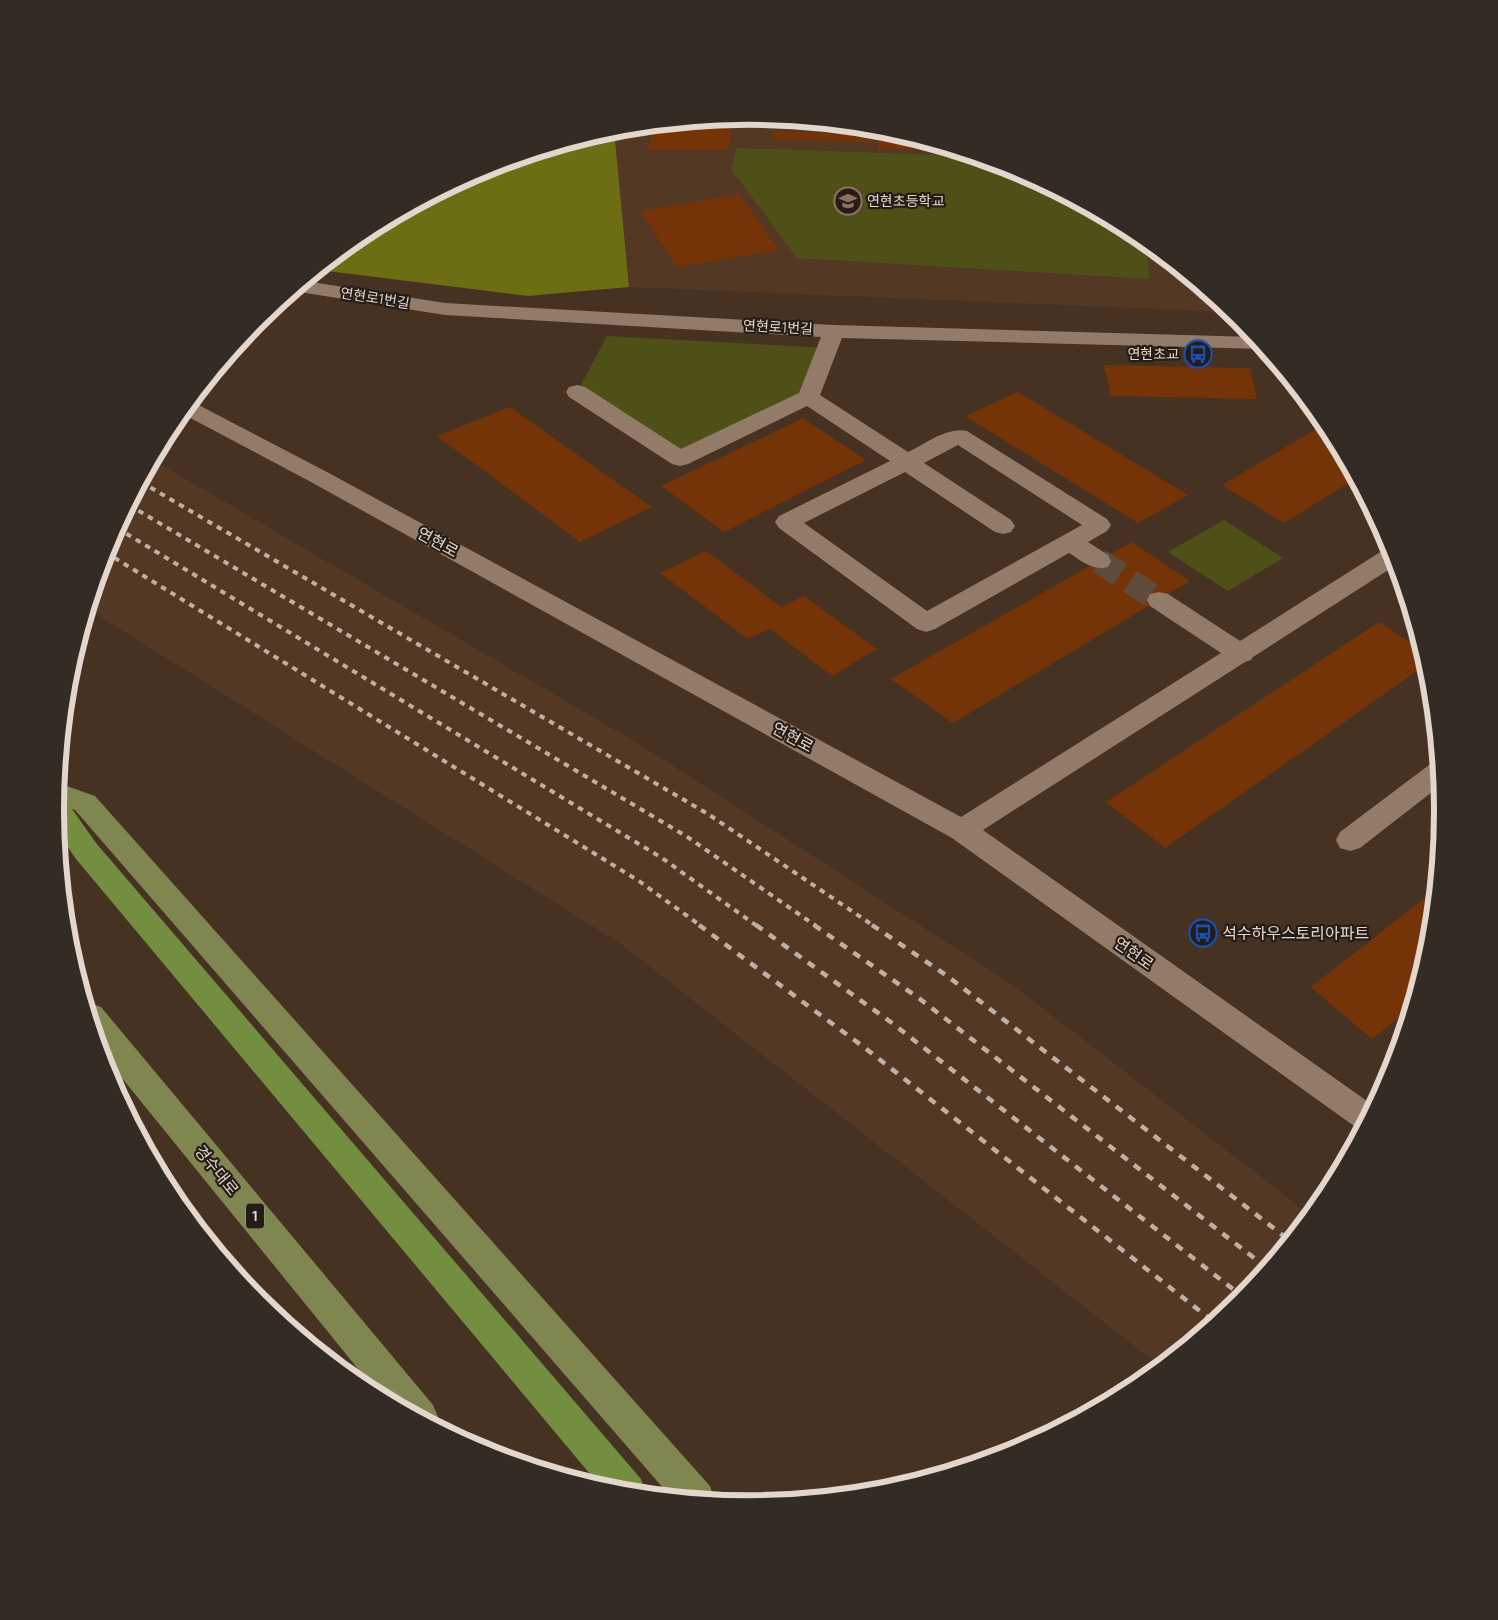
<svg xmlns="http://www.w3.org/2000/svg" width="1498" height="1620" viewBox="0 0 1498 1620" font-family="Manrope,'Noto Sans KR',sans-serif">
<rect width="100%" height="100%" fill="#463222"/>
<path fill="#533824" d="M749,116L885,129L1015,169L1135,233L1230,312L629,287L614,129Z
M153,460L641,745L1014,986L1310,1215L1240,1301L1160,1366L621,944L88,609L108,544Z"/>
<path fill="#4f5017" d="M737,148L971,156L1015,169L1135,233L1145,241L1150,279L797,258L731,169Z
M607,336L827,348L808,397L680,459L577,392Z
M1224,520L1283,558L1228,591L1168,552Z"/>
<path fill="#6d6e14" d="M614,129L629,287L528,296L319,270L364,233L484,169Z"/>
<path fill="#753308" d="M733,118L728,150H648L653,125Z
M773,131L871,135V142L772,139Z
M878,134L903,135L926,142L925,150L878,149Z
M739,194L779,250L677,267L640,211Z
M1104,365L1250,368L1257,399L1111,396Z
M1018,392L1188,495L1138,523L965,416Z
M510,407L572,451L652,507L580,542L437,436Z
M803,418L866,460L724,532L661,486Z
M1325,424L1355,479L1284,523L1222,485Z
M1132,542L1190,581L953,723L891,679Z
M706,551L781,607L804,596L877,649L832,676L770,629L748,639L660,573Z
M1405,595L1410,611L1396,601Z
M1379,622L1422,650L1427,664L1165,848L1106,802Z
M1435,890L1430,946L1411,1008L1372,1039L1311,987Z"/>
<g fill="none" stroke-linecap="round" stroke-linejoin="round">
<path stroke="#5e4b3c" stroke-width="25" stroke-dasharray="25 12" stroke-linecap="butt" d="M1099,561L1159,600"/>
<path fill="#937b69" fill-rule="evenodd" d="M305,281L445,303L834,325L1255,337L1264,349L842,338L820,395L908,452C925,444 948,426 967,431L1107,519L1111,525L1107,531L1088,542L1108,555L1111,561L1108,567C1092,571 1082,561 1069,553L935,629L926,632L917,629L779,528L775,522L779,516L890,461L807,406L688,464L680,466L672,464L569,397L566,392L569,387L577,385L585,387L681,449L799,393L821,337L445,315L293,291ZM958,445L1082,525L927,611L804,523L905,472L995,532L1003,534L1011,532L1015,526L1011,520L924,463Z
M191,401L327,472L961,817L1221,653L1150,606L1147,600L1150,594L1159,592L1168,594L1240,641L1385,549L1391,548L1396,565L1253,657L1251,660L1245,662L983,830L1374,1106L1361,1131L952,838L311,482L181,413Z
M1438,762L1441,785L1360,848L1350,851L1340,848L1336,840L1340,832L1429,765Z"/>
<path fill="#808650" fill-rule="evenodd" d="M58,783L95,796L710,1486L715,1501L670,1496L75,810L56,803Z
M90,1003L101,1007L433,1405L438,1417L434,1425L380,1396L100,1051L86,1005Z"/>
<path fill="#738e3f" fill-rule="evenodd" d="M56,796L65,799L96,843L641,1479L646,1494L613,1491L600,1486L76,859C59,833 53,829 56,796Z"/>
<path stroke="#bfb0a5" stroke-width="4" stroke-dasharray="5.5 5.5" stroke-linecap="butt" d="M141,482L708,814L874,926
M129,505L686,836L816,926
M117,528L662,858L757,926
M105,552L639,881L701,926"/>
<path stroke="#bfb0a5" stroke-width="4.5" stroke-dasharray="8 8" stroke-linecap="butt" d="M699,925L865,1048L1214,1322
M756,925L892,1023L1243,1297
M814,925L920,999L1267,1268
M872,925L946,975L1289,1240"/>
</g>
<defs>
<g id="school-ring" transform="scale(1.4375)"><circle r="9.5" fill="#251c15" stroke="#8d6e63" stroke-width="1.5"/><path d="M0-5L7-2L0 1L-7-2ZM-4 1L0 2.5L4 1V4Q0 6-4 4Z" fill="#8d6e63"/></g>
<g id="bus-ring" transform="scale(1.4375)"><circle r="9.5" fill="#251c15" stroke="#1a4fb4" stroke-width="1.5"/><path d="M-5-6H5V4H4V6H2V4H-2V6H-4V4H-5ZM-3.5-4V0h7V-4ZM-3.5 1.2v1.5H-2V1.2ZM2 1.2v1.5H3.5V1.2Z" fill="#1a4fb4"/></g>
</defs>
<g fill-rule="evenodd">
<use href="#school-ring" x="848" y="201"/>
<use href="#bus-ring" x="1198" y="354"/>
<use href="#bus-ring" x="1203" y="933"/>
</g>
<g text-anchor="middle" stroke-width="4.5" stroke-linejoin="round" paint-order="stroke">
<g font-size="14" fill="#e3d6cc" stroke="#251c15" text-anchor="start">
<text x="867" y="206">연현초등학교</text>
<text x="1179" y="359" text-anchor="end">연현초교</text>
</g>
<g font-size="14" fill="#e3d6cc" stroke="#251c15">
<text transform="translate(375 298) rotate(9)" y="5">연현로1번길</text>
<text transform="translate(778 327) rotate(3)" y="5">연현로1번길</text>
</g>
<rect fill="#251c15" stroke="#aa9e95" stroke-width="1" x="246" y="1203.5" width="18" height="25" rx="4"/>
<g font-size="15" font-weight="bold" fill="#e3d6cc">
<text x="255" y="1221">1</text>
</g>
<g font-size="16" fill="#e3d6cc" stroke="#251c15">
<text transform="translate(438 542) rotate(29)" y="6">연현로</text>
<text transform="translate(793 737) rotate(29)" y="6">연현로</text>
<text transform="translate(1134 953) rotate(35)" y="6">연현로</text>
<text transform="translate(217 1170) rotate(51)" y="6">경수대로</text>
</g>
<g font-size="16" fill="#e3d6cc" stroke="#251c15" text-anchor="start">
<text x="1222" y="939">석수하우스토리아파트</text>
</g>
</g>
<path d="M0 0H1498V1620H0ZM64 810a685 685 0 1 1 1370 0a685 685 0 1 1-1370 0Z" fill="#342b24" fill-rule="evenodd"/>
<path fill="none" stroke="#e3d6cc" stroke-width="6" d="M64 810a685 685 0 1 1 1370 0a685 685 0 1 1-1370 0Z"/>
</svg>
